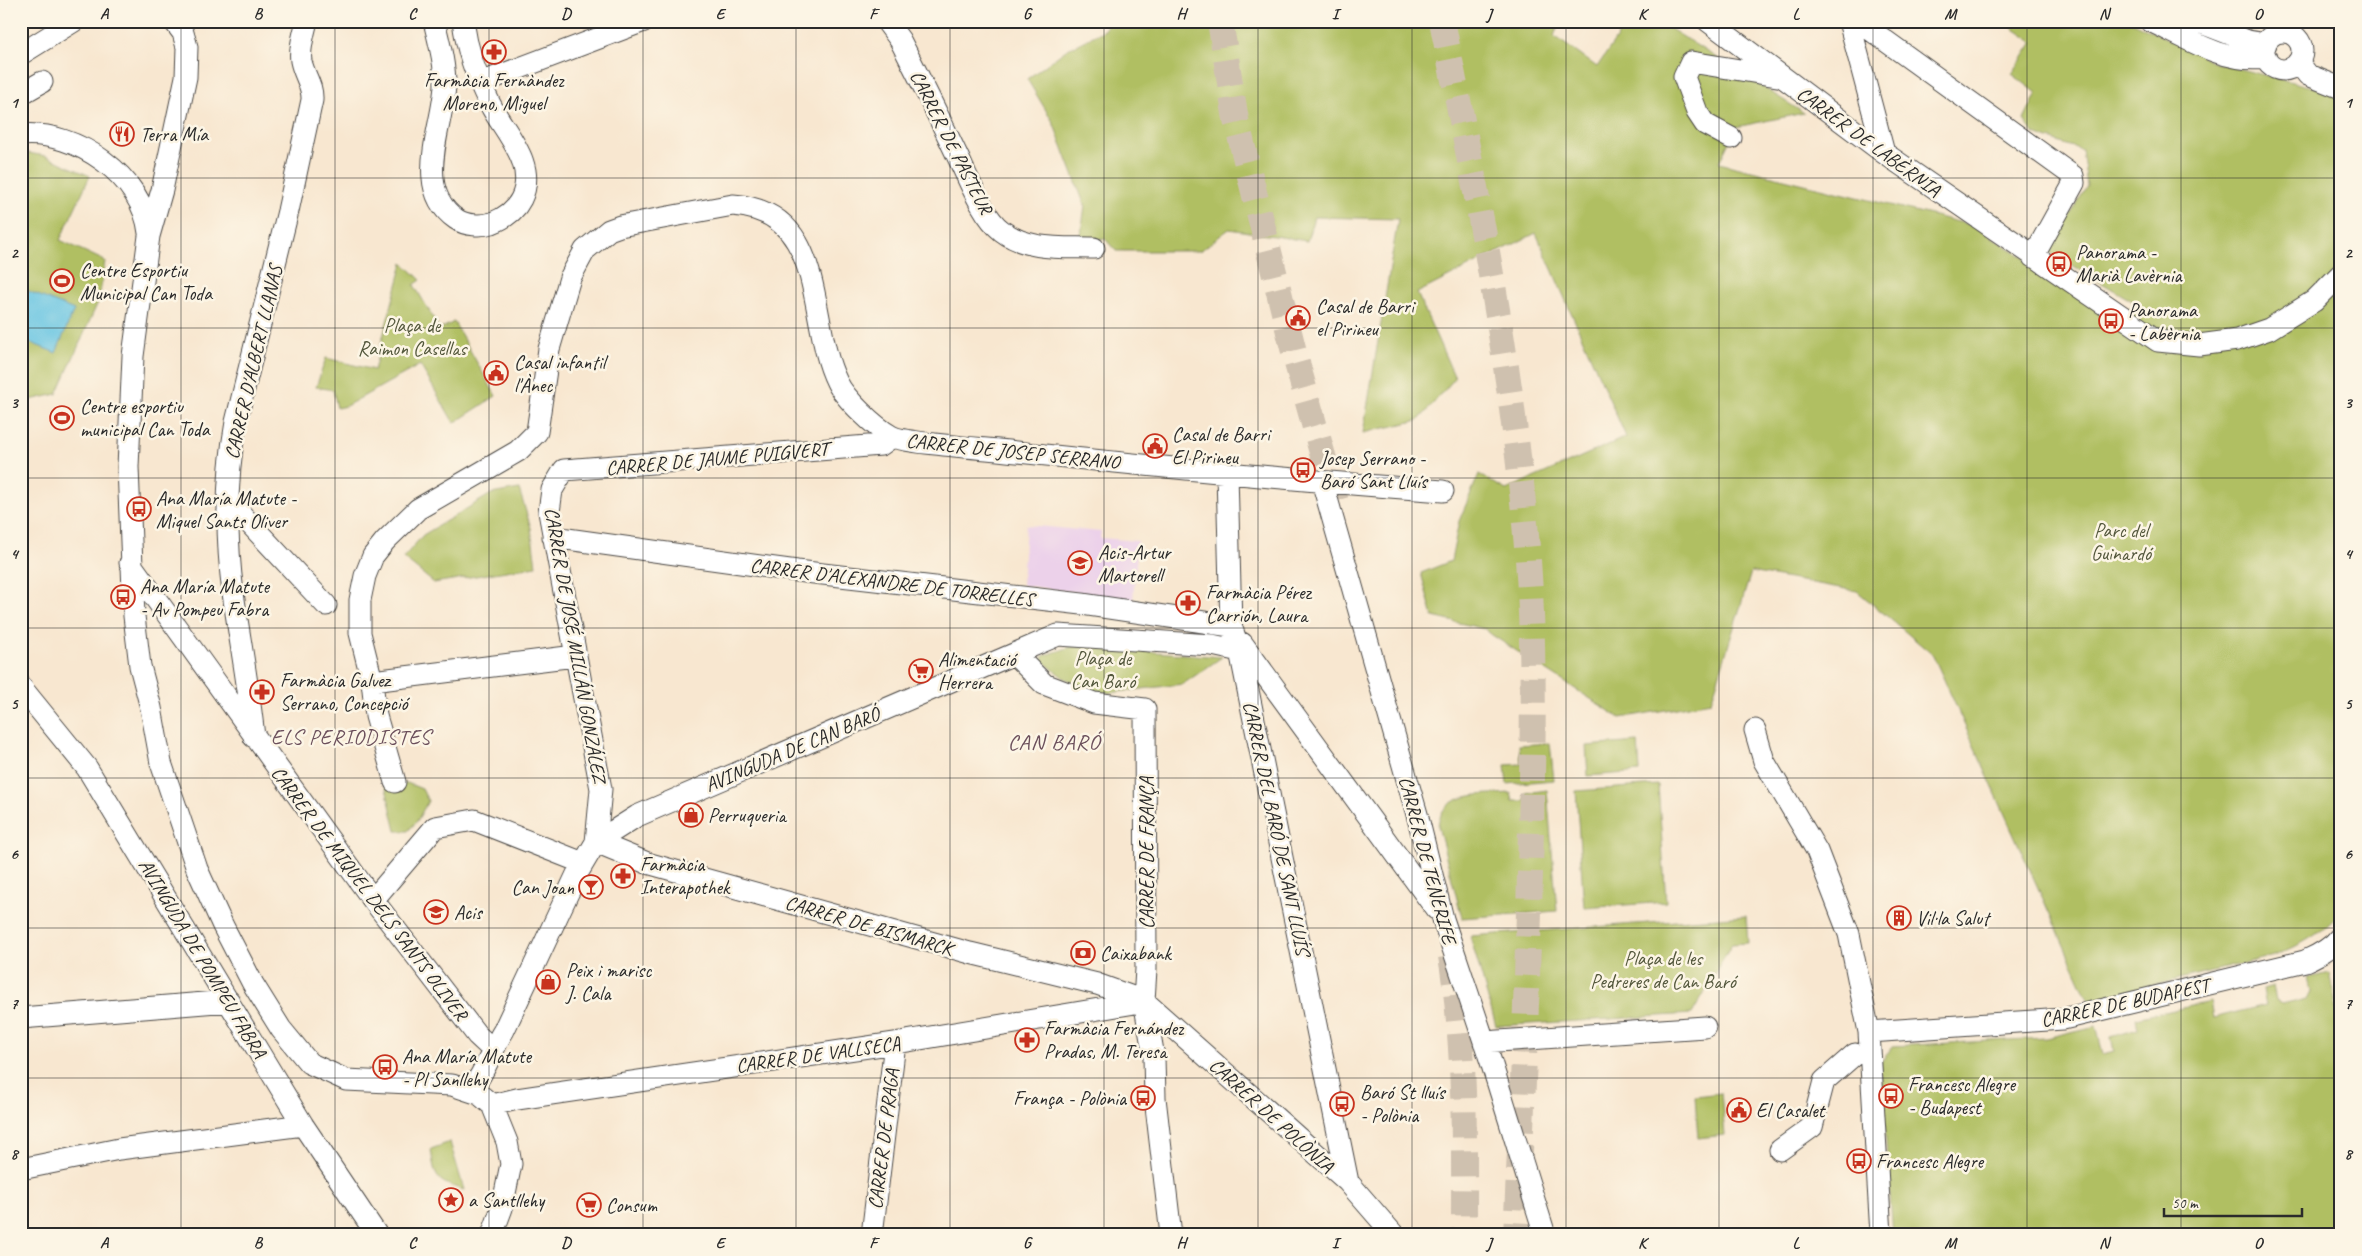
<svg xmlns="http://www.w3.org/2000/svg" width="2362" height="1256" viewBox="0 0 2362 1256" font-family="Caveat,sans-serif">
<rect width="100%" height="100%" fill="#fcf5e5"/>
<filter id="ink" filterUnits="userSpaceOnUse"><feTurbulence type="fractalNoise" baseFrequency=".02" numOctaves="2"/><feDisplacementMap in="SourceGraphic" scale="10" xChannelSelector="R" yChannelSelector="G"/><feConvolveMatrix kernelMatrix="1 2 1 2 8 2 1 2 1" color-interpolation-filters="sRGB"/></filter>
<filter id="wash" filterUnits="userSpaceOnUse"><feTurbulence type="fractalNoise" baseFrequency=".0096" numOctaves="4" result="noise"/><feDisplacementMap in="SourceGraphic" scale="20" xChannelSelector="R" yChannelSelector="G"/><feGaussianBlur stdDeviation="1.12" result="paint"/><feColorMatrix in="noise" values="0 0 0 0 0 0 0 0 0 0 0 0 0 0 0 0 0 1.4 0 .05"/><feComposite in="paint" operator="in"/></filter>
<g filter="url(#wash)">
<rect width="100%" height="100%" fill="#f8e7d0"/>
<path fill="#ecd1ea" d="M1026,525L1101,532L1100,538L1138,541L1133,600L1022,585Z"/>
<path fill="#b0bf62" stroke="#6e7546" d="M1108,21H1560L1554,36L1597,67L1628,21H1658L1804,113L1736,127L1719,163L1975,226L2122,321L2134,302L2049,252L2087,186L2082,150L2034,134L2024,120L2037,93L2012,74L2033,42L2002,21H2131L2216,63L2332,92L2341,84V911C2323,934 2300,945 2274,956L2089,1001L1933,655L1857,591L1751,572L1711,702L1620,718L1492,635L1485,629L1433,617L1421,573L1451,561L1459,521L1479,474L1506,490L1626,437L1536,233L1417,293L1455,378L1419,420L1363,433L1398,219L1314,217L1307,241L1229,229L1200,251H1116L1105,239L1080,240L1085,206L1053,122L1027,79L1066,50L1105,30Z
M28,153L46,156L90,176L60,240L105,261L99,300L57,394L21,402V154Z
M403,263L421,280L414,285L440,329L454,322L496,396L454,423L420,365L346,406L337,408L333,390L316,387L326,358L374,370Z
M519,489L531,528L536,566L434,583L403,558L423,535L491,494Z
M1074,646L1222,657L1183,684L1109,693L1094,691L1064,678L1042,661L1043,656Z
M1638,742L1640,772L1588,776L1586,746Z
M1550,743L1554,780L1507,784L1505,765L1521,764L1519,745Z
M407,783L422,789L428,801L417,821L408,831H396L385,784Z
M1658,785L1666,902L1584,908L1576,791Z
M1547,790L1557,911L1462,918L1438,826C1441,791 1484,795 1511,793L1513,801H1525L1526,793Z
M1746,916L1748,943L1732,944L1692,1014L1496,1026L1470,936Z
M2329,973L2337,1010H2341V1235H1893L1880,1063L1893,1046L2046,1038L2096,1026L2103,1054L2114,1051L2111,1037L2138,1029L2136,1018L2210,1002L2213,1018L2266,1005L2263,989L2273,986L2276,1000L2282,1005L2307,999L2311,991L2308,978Z
M1721,1093L1725,1135L1698,1138L1695,1096Z
M450,1142L464,1190C435,1181 435,1179 431,1149Z"/>
<path fill="#65c4e3" stroke="#487887" d="M21,288L74,310L56,353L21,339Z"/>
</g>
<g filter="url(#ink)">
<g fill="none" stroke-linecap="round" stroke-linejoin="round">
<path stroke="#cfc1af" stroke-width="26" stroke-dasharray="26 13" stroke-linecap="butt" d="M1220,21L1236,120L1295,356L1337,506
M1442,21C1480,209 1519,399 1530,591C1535,685 1532,779 1530,873C1527,994 1522,1114 1516,1235
M1451,956C1466,1048 1464,1142 1464,1235"/>
<g stroke="#4a4744" stroke-width="23">
<path id="minor" d="M174,21L183,33L187,47L186,77L162,190L149,236L133,356L128,467L134,616L140,666L151,708L161,763L197,869L223,926L253,984L281,1029L309,1063L346,1080L452,1085L479,1094L492,1105L507,1142L511,1164L502,1208L492,1235
M434,21C439,42 445,63 445,85C443,128 412,188 456,219C466,226 481,226 492,223C505,218 515,211 521,199C538,164 505,134 490,104C476,77 467,51 463,21
M886,21L900,40C919,77 938,115 956,153C967,175 982,216 1002,231C1028,251 1063,247 1094,248
M1708,21L1884,153L2158,341L2199,345L2237,340L2269,329L2314,301L2341,274
M1849,21L1884,153
M1858,21L2073,176L2074,183L2033,257
M2150,21C2187,38 2224,64 2266,58
M2196,21L2248,41L2266,44
M2264 51a19 19 0 1 1 38 0a19 19 0 1 1-38 0Z
M21,54L74,21
M2298,62L2308,75L2341,88
M480,83L644,21
M21,94L42,82
M21,135C77,130 143,177 149,233
M1731,138L1705,124L1697,112L1684,77L1691,62L1777,76
M1227,473L1231,626L1240,651L1348,1182
M1322,481L1418,818L1443,919L1492,1065L1545,1235
M239,512L326,605
M553,537L797,571L1082,604L1231,626
M130,563L373,900L477,1035L492,1049
M1242,643L1436,909
M1014,654L1044,684L1094,703L1145,709L1146,969L1144,1001L1154,1057L1155,1098L1171,1235
M372,681L575,656
M21,687L87,768L303,1125L377,1235
M1755,730L1764,761L1817,851L1849,934L1869,1032L1881,1235
M254,737C249,689 240,641 233,593C226,538 226,477 236,422L288,211L312,100C313,85 304,76 301,61C299,49 304,33 307,21
M395,782L376,716L372,681L360,633V600L365,576L373,556L385,541L418,509L518,451L537,432L549,349L570,278L585,250L609,230L620,226L733,205C829,212 806,320 837,382C845,399 875,427 891,436C903,443 979,448 998,450C1146,466 1294,480 1443,491
M596,842L647,863L970,953L1097,984L1144,1001L1348,1182L1394,1235
M596,842L601,789L549,512L552,490L564,470L881,445L892,437
M373,900L435,827L474,820L583,863
M21,1018L229,1001
M1869,1032L2063,1019L2305,961C2319,955 2332,948 2341,936
M1484,1042L1705,1027
M471,1090C487,1069 491,1051 504,1030L577,874L596,842L637,816L1058,635L1212,645L1240,651
M492,1105L517,1099L895,1043L1141,1002
M1780,1150L1812,1127L1824,1081L1855,1054
M21,1169L119,1149L303,1125
M872,1235L895,1043"/>
</g>
<use href="#minor" stroke="#fff" stroke-width="21"/>
</g>
</g>
<path fill="none" stroke="#2b2b2b" stroke-width="1" stroke-opacity="0.55" d="M181,21V1235M335,21V1235M489,21V1235M643,21V1235M796,21V1235M950,21V1235M1104,21V1235M1258,21V1235M1412,21V1235M1566,21V1235M1719,21V1235M1873,21V1235M2027,21V1235M2181,21V1235M21,178H2341M21,328H2341M21,478H2341M21,628H2341M21,778H2341M21,928H2341M21,1078H2341"/>
<defs>
<g id="pharmacy-ring" transform="scale(1.25)"><circle r="9.5" fill="#fcf5e5" stroke="#c8321e" stroke-width="1.5"/><path d="M-2-6h4v4h4v4h-4v4h-4v-4h-4v-4h4Z" fill="#c8321e"/></g>
<g id="restaurant-ring" transform="scale(1.25)"><circle r="9.5" fill="#fcf5e5" stroke="#c8321e" stroke-width="1.5"/><path d="M-5-6h1v4h1v-4h1v4h1v-4h1v5L-1.5 .5V6h-2V.5L-5-1ZM5-6V6H3V1.5H1.5Q1.5-4 5-6Z" fill="#c8321e"/></g>
<g id="bus-ring" transform="scale(1.25)"><circle r="9.5" fill="#fcf5e5" stroke="#c8321e" stroke-width="1.5"/><path d="M-5-6H5V4H4V6H2V4H-2V6H-4V4H-5ZM-3.5-4V0h7V-4ZM-3.5 1.2v1.5H-2V1.2ZM2 1.2v1.5H3.5V1.2Z" fill="#c8321e"/></g>
<g id="stadium-ring" transform="scale(1.25)"><circle r="9.5" fill="#fcf5e5" stroke="#c8321e" stroke-width="1.5"/><path d="M0-5a6.5 5 0 1 0 0 10a6.5 5 0 1 0 0-10ZM-3.5-1.8h7v3.6h-7Z" fill="#c8321e"/></g>
<g id="civic-ring" transform="scale(1.25)"><circle r="9.5" fill="#fcf5e5" stroke="#c8321e" stroke-width="1.5"/><path d="M-.6-6.5H3V-4.5H.6V-3L4-1V1h2V6H-6V1h2V-1L-.6-3ZM-1.2 2.5V6h2.4V2.5Z" fill="#c8321e"/></g>
<g id="school-ring" transform="scale(1.25)"><circle r="9.5" fill="#fcf5e5" stroke="#c8321e" stroke-width="1.5"/><path d="M0-5L7-2L0 1L-7-2ZM-4 1L0 2.5L4 1V4Q0 6-4 4Z" fill="#c8321e"/></g>
<g id="supermarket-ring" transform="scale(1.25)"><circle r="9.5" fill="#fcf5e5" stroke="#c8321e" stroke-width="1.5"/><path d="M-6-5.5h2.5l.6 2H6L4.5 2H-2.5L-4.4-4H-6ZM-1.5 3.2a1.3 1.3 0 1 0 .1 0ZM3 3.2a1.3 1.3 0 1 0 .1 0Z" fill="#c8321e"/></g>
<g id="shop-ring" transform="scale(1.25)"><circle r="9.5" fill="#fcf5e5" stroke="#c8321e" stroke-width="1.5"/><path d="M-5-2.5h2.3a2.7 3.5 0 0 1 5.4 0H5L5.5 6h-11ZM-1.5-2.5h3a1.5 2.3 0 0 0-3 0Z" fill="#c8321e"/></g>
<g id="bar-ring" transform="scale(1.25)"><circle r="9.5" fill="#fcf5e5" stroke="#c8321e" stroke-width="1.5"/><path d="M-6-5H6L.8 .8V4.5H3.5V6h-7V4.5H-.8V.8Z" fill="#c8321e"/></g>
<g id="building-ring" transform="scale(1.25)"><circle r="9.5" fill="#fcf5e5" stroke="#c8321e" stroke-width="1.5"/><path d="M-4-6H4V6H1V3H-1V6H-4ZM-2.5-4.3h1.7v1.8h-1.7ZM.8-4.3h1.7v1.8H.8ZM-2.5-1h1.7V.8h-1.7ZM.8-1h1.7V.8H.8Z" fill="#c8321e"/></g>
<g id="bank-ring" transform="scale(1.25)"><circle r="9.5" fill="#fcf5e5" stroke="#c8321e" stroke-width="1.5"/><path d="M-6-4H6V4H-6ZM0-2.3a2.3 2.3 0 1 0 0 4.6a2.3 2.3 0 1 0 0-4.6Z" fill="#c8321e"/></g>
<g id="sight-ring" transform="scale(1.25)"><circle r="9.5" fill="#fcf5e5" stroke="#c8321e" stroke-width="1.5"/><path d="M0-6L1.8-2.2L6-1.7L2.9 1.2L3.7 5.4L0 3.3L-3.7 5.4L-2.9 1.2L-6-1.7L-1.8-2.2Z" fill="#c8321e"/></g>
</defs>
<g fill-rule="evenodd">
<use href="#pharmacy-ring" x="494" y="52"/>
<use href="#restaurant-ring" x="122" y="134"/>
<use href="#bus-ring" x="2059" y="264"/>
<use href="#stadium-ring" x="62" y="281"/>
<use href="#civic-ring" x="1298" y="318"/>
<use href="#bus-ring" x="2111" y="321"/>
<use href="#civic-ring" x="496" y="373"/>
<use href="#stadium-ring" x="62" y="418"/>
<use href="#civic-ring" x="1155" y="446"/>
<use href="#bus-ring" x="1303" y="470"/>
<use href="#bus-ring" x="139" y="509"/>
<use href="#school-ring" x="1080" y="563"/>
<use href="#bus-ring" x="123" y="597"/>
<use href="#pharmacy-ring" x="1188" y="603"/>
<use href="#supermarket-ring" x="921" y="671"/>
<use href="#pharmacy-ring" x="262" y="692"/>
<use href="#shop-ring" x="691" y="815"/>
<use href="#pharmacy-ring" x="623" y="876"/>
<use href="#bar-ring" x="591" y="887"/>
<use href="#school-ring" x="436" y="912"/>
<use href="#building-ring" x="1899" y="918"/>
<use href="#bank-ring" x="1083" y="953"/>
<use href="#shop-ring" x="548" y="982"/>
<use href="#pharmacy-ring" x="1027" y="1040"/>
<use href="#bus-ring" x="385" y="1067"/>
<use href="#bus-ring" x="1891" y="1096"/>
<use href="#bus-ring" x="1143" y="1098"/>
<use href="#bus-ring" x="1342" y="1104"/>
<use href="#civic-ring" x="1739" y="1110"/>
<use href="#bus-ring" x="1859" y="1161"/>
<use href="#sight-ring" x="451" y="1200"/>
<use href="#supermarket-ring" x="589" y="1205"/>
</g>
<g text-anchor="middle" stroke-width="5" stroke-linejoin="round" paint-order="stroke">
<g font-size="20" fill="#2b2b2b" stroke="#fcf5e5" text-anchor="start">
<text x="494" y="87" text-anchor="middle">Farmàcia Fernàndez<tspan x="494" dy="23">Moreno, Miguel</tspan></text>
<text x="140" y="141">Terra Mía</text>
<text x="2076" y="259">Panorama -<tspan x="2076" dy="23">Marià Lavèrnia</tspan></text>
<text x="80" y="277">Centre Esportiu<tspan x="80" dy="23">Municipal Can Toda</tspan></text>
<text x="1316" y="313">Casal de Barri<tspan x="1316" dy="23">el Pirineu</tspan></text>
<text x="2128" y="317">Panorama<tspan x="2128" dy="23">- Labèrnia</tspan></text>
<text x="514" y="369">Casal infantil<tspan x="514" dy="23">l'Ànec</tspan></text>
<text x="80" y="413">Centre esportiu<tspan x="80" dy="23">municipal Can Toda</tspan></text>
<text x="1172" y="441">Casal de Barri<tspan x="1172" dy="23">El Pirineu</tspan></text>
<text x="1320" y="465">Josep Serrano -<tspan x="1320" dy="23">Baró Sant Lluís</tspan></text>
<text x="156" y="505">Ana María Matute -<tspan x="156" dy="23">Miquel Sants Oliver</tspan></text>
<text x="1098" y="559">Acis-Artur<tspan x="1098" dy="23">Martorell</tspan></text>
<text x="140" y="593">Ana María Matute<tspan x="140" dy="23">- Av Pompeu Fabra</tspan></text>
<text x="1206" y="599">Farmàcia Pérez<tspan x="1206" dy="23">Carrión, Laura</tspan></text>
<text x="938" y="666">Alimentació<tspan x="938" dy="23">Herrera</tspan></text>
<text x="280" y="687">Farmàcia Galvez<tspan x="280" dy="23">Serrano, Concepció</tspan></text>
<text x="708" y="822">Perruqueria</text>
<text x="640" y="871">Farmàcia<tspan x="640" dy="23">Interapothek</tspan></text>
<text x="574" y="894" text-anchor="end">Can Joan</text>
<text x="454" y="919">Acis</text>
<text x="1916" y="925">Vil·la Salut</text>
<text x="1100" y="960">Caixabank</text>
<text x="566" y="977">Peix i marisc<tspan x="566" dy="23">J. Cala</tspan></text>
<text x="1044" y="1035">Farmàcia Fernández<tspan x="1044" dy="23">Pradas, M. Teresa</tspan></text>
<text x="402" y="1063">Ana María Matute<tspan x="402" dy="23">- Pl Sanllehy</tspan></text>
<text x="1908" y="1091">Francesc Alegre<tspan x="1908" dy="23">- Budapest</tspan></text>
<text x="1360" y="1099">Baró St lluís<tspan x="1360" dy="23">- Polònia</tspan></text>
<text x="1126" y="1105" text-anchor="end">França - Polònia</text>
<text x="1756" y="1117">El Casalet</text>
<text x="1876" y="1168">Francesc Alegre</text>
<text x="468" y="1207">a Santllehy</text>
<text x="606" y="1212">Consum</text>
</g>
<g font-size="20" fill="#2b2b2b" stroke="#fcf5e5">
<text transform="translate(1869 141) rotate(36)" y="7">CARRER DE LABÈRNIA</text>
<text transform="translate(952 142) rotate(63)" y="7">CARRER DE PASTEUR</text>
<text transform="translate(253 362) rotate(-77)" y="7">CARRER D'ALBERT LLANAS</text>
<text transform="translate(1013 451) rotate(6)" y="7">CARRER DE JOSEP SERRANO</text>
<text transform="translate(717 458) rotate(-5)" y="7">CARRER DE JAUME PUIGVERT</text>
<text transform="translate(892 582) rotate(7)" y="7">CARRER D'ALEXANDRE DE TORRELLES</text>
<text transform="translate(576 645) rotate(80)" y="7">CARRER DE JOSÉ MILLÁN GONZÁLEZ</text>
<text transform="translate(792 749) rotate(-23)" y="7">AVINGUDA DE CAN BARÓ</text>
<text transform="translate(1277 828) rotate(78)" y="7">CARRER DEL BARÓ DE SANT LLUÍS</text>
<text transform="translate(1146 853) rotate(-90)" y="7">CARRER DE FRANÇA</text>
<text transform="translate(1428 860) rotate(75)" y="7">CARRER DE TENERIFE</text>
<text transform="translate(370 893) rotate(53)" y="7">CARRER DE MIQUEL DELS SANTS OLIVER</text>
<text transform="translate(869 925) rotate(16)" y="7">CARRER DE BISMARCK</text>
<text transform="translate(203 958) rotate(59)" y="7">AVINGUDA DE POMPEU FABRA</text>
<text transform="translate(2125 1002) rotate(-12)" y="7">CARRER DE BUDAPEST</text>
<text transform="translate(818 1054) rotate(-8)" y="7">CARRER DE VALLSECA</text>
<text transform="translate(1272 1115) rotate(42)" y="7">CARRER DE POLÒNIA</text>
<text transform="translate(883 1139) rotate(-83)" y="7">CARRER DE PRAGA</text>
</g>
<g font-size="20" fill="#53573c" stroke="#fcf5e5">
<text x="412" y="332">Plaça de<tspan x="412" dy="23">Raimon Casellas</tspan></text>
<text x="2121" y="537">Parc del<tspan x="2121" dy="23">Guinardó</tspan></text>
<text x="1103" y="665">Plaça de<tspan x="1103" dy="23">Can Baró</tspan></text>
<text x="1663" y="965">Plaça de les<tspan x="1663" dy="23">Pedreres de Can Baró</tspan></text>
</g>
<g font-size="21" letter-spacing="1" fill="#6c505c" stroke="#fcf5e5">
<text x="351" y="744">ELS PERIODISTES</text>
</g>
<g font-size="22" letter-spacing="1" fill="#6c505c" stroke="#fcf5e5">
<text x="1054" y="749">CAN BARÓ</text>
</g>
</g>
<rect width="2362" height="1256" fill="none" stroke="#fcf5e5" stroke-width="55"/>
<path d="M2164 1208v8h138v-8" fill="none" stroke="#2b2b2b" stroke-width="2.5"/>
<text x="2172" y="1208" font-size="15" fill="#2b2b2b" stroke="#fcf5e5" stroke-width="4" paint-order="stroke">50 m</text>
<rect x="28" y="28" width="2306" height="1200" fill="none" stroke="#2b2b2b" stroke-width="2"/>
<g font-size="16" text-anchor="middle" font-weight="bold" fill="#2b2b2b">
<text x="104" y="19">A</text>
<text x="258" y="19">B</text>
<text x="412" y="19">C</text>
<text x="566" y="19">D</text>
<text x="720" y="19">E</text>
<text x="873" y="19">F</text>
<text x="1027" y="19">G</text>
<text x="1181" y="19">H</text>
<text x="1335" y="19">I</text>
<text x="1489" y="19">J</text>
<text x="1642" y="19">K</text>
<text x="1796" y="19">L</text>
<text x="1950" y="19">M</text>
<text x="2104" y="19">N</text>
<text x="2258" y="19">O</text>
<text x="14" y="108">1</text>
<text x="2348" y="108">1</text>
<text x="14" y="258">2</text>
<text x="2348" y="258">2</text>
<text x="14" y="408">3</text>
<text x="2348" y="408">3</text>
<text x="14" y="559">4</text>
<text x="2348" y="559">4</text>
<text x="14" y="709">5</text>
<text x="2348" y="709">5</text>
<text x="14" y="859">6</text>
<text x="2348" y="859">6</text>
<text x="14" y="1009">7</text>
<text x="2348" y="1009">7</text>
<text x="14" y="1159">8</text>
<text x="2348" y="1159">8</text>
<text x="104" y="1248">A</text>
<text x="258" y="1248">B</text>
<text x="412" y="1248">C</text>
<text x="566" y="1248">D</text>
<text x="720" y="1248">E</text>
<text x="873" y="1248">F</text>
<text x="1027" y="1248">G</text>
<text x="1181" y="1248">H</text>
<text x="1335" y="1248">I</text>
<text x="1489" y="1248">J</text>
<text x="1642" y="1248">K</text>
<text x="1796" y="1248">L</text>
<text x="1950" y="1248">M</text>
<text x="2104" y="1248">N</text>
<text x="2258" y="1248">O</text>
</g>
</svg>
